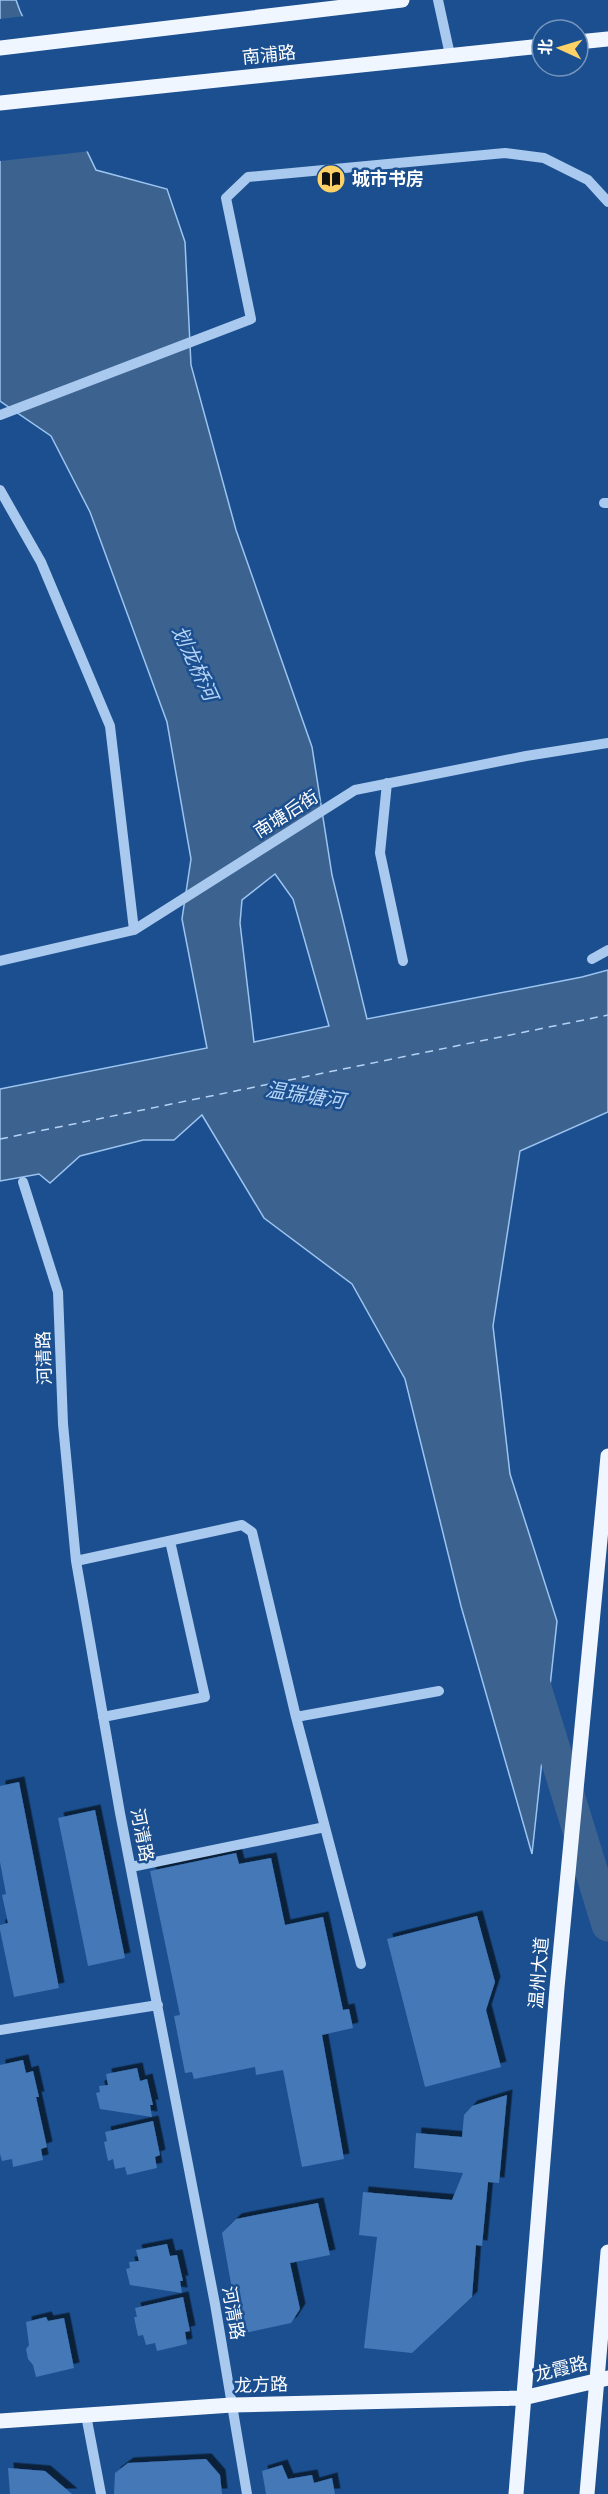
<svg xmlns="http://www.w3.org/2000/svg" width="608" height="2494" viewBox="0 0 608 2494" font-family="Signika,'Noto Sans SC',sans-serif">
<defs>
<filter id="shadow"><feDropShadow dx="5.5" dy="-5.5" stdDeviation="0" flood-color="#0009"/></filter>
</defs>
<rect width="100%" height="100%" fill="#1b4f8f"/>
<path fill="#3c6290" stroke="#9cc4f0" stroke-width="1.5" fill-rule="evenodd" d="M0,0H16L20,11L96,170L167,189L185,242L191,365L236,530L312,747L332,875L367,1019L582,977L608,970V1112L520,1151L493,1326L510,1474L557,1621L532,1854L461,1606L405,1379L352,1284L264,1218L202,1115L174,1140H143L80,1156L50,1183L39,1174L0,1181V1089L207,1048L182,919L191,859L167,722L90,512L51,436L0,401ZM275,874L293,899L329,1026L254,1042L240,923L242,900Z"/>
<path fill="#1b4f8f" d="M25,16L91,151L0,161V19Z"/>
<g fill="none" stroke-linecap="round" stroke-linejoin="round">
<path stroke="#3c6290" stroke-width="33" d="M533,1681L608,1925"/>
<path stroke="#b5d3f5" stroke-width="1.5" stroke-dasharray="8 6" stroke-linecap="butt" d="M0,1139L608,1015"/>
</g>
<path fill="#4478b7" filter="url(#shadow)" d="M19,1782L59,1988L14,1997L0,1930V1925L8,1923L2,1895L6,1894L0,1862V1786Z
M95,1810L125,1958L88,1966L58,1818Z
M236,1853L239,1864L271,1858L285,1925L323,1917L343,2010L349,2009L353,2028L322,2035L344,2159L302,2167L283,2070L256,2075L255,2067L194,2079L192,2072L185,2073L174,2016L180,2015L150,1871Z
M477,1916L495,1982L486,2010L501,2067L425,2087L387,1939Z
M23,2060L26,2073L33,2071L39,2097H36L47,2147L41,2149L43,2160L13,2167L12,2159L2,2161L0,2154V2065Z
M137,2068L140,2081L147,2079L153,2105H150L152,2117L100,2109L96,2093L100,2092L99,2086L108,2085L106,2074Z
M507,2095L499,2183L488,2182L482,2246L476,2245L472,2297L412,2353L364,2348L377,2237L359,2235L363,2192L452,2200L463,2173L414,2168L416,2133L462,2137L464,2115L472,2106Z
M153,2121L160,2155L155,2157L157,2168L127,2175L125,2167L115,2169L113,2159L108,2161L104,2142L107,2141L105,2132Z
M318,2203L330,2255L290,2263L300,2309L291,2323L240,2334L222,2233L236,2219Z
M167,2244L170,2256L177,2255L183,2281H180L182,2293L130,2285L126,2269L130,2268L129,2262L139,2261L136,2250Z
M183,2297L190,2331L185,2332L187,2344L157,2351L155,2343L146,2345L143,2335L138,2336L134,2317H137L135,2308Z
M46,2317L48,2321L64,2318L74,2368L36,2377L33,2365L28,2359L26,2349L29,2345L26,2322Z
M206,2459L220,2475L222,2494H114L115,2473L128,2463Z
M282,2465L288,2479L312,2475L314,2483L332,2478L335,2494H266L262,2471Z
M8,2468L45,2471L72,2494H10Z"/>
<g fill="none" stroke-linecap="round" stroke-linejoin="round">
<path stroke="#a9c9ee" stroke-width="10" d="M438,0L450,55
M0,415L251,319L226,198L248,177L505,153L544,158L588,180L608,202
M0,490L41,562L110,726L134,930
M604,503H608
M387,783L380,853L403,961
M592,959L608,950
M0,961L134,930L355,790L526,756L608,743
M23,1182L58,1292L63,1424L76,1561L120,1813L215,2304L247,2494
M76,1561L242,1525L252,1532L296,1717L361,1964
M103,1717L205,1697L170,1541
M296,1717L439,1691
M131,1867L325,1827
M0,2030L158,2005
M86,2415L101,2494"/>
<path stroke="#f0f6ff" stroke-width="15" d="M578,42L608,39
M0,48L402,0
M0,103L542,46
M0,2421L232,2405L523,2398L608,2378
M516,2494L557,1988L608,1456
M587,2494L608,2252"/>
</g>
<defs>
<g id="library-disc" transform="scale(1.5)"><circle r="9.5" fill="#ffd166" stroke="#1b4f8f"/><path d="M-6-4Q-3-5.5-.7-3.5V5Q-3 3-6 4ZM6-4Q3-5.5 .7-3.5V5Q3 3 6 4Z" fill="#111"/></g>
</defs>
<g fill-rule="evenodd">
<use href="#library-disc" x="331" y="179"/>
</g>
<g text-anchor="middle" stroke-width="5" stroke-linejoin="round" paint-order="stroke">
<g font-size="18" fill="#fff" stroke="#1b4f8f">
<text transform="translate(269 55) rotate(-6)" y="6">南浦路</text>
<text transform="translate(286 814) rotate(-32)" y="6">南塘后街</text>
<text transform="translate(44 1358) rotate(-92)" y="6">河清路</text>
<text transform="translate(142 1835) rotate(79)" y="6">河清路</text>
<text transform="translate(539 1973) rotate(-85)" y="6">温州大道</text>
<text transform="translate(233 2313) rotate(80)" y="6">河清路</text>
<text transform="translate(561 2369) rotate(-13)" y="6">龙霞路</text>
<text transform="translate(261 2385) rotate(-2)" y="6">龙方路</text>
</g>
<g font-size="18" font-weight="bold" fill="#fff" stroke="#1b4f8f" text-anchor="start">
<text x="352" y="185">城市书房</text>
</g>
<g font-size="20" font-style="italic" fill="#b5d3f5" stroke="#1b4f8f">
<text transform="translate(195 663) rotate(65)" y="7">划龙桥河</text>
<text transform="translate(305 1095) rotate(9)" y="7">温瑞塘河</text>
</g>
</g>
<g transform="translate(560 48) rotate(274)"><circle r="28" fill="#1b4f8f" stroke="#7695bc" stroke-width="1.5"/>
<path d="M0-4.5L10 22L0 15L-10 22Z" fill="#ffd166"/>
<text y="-9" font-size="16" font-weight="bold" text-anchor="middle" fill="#ffffff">北</text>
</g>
</svg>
